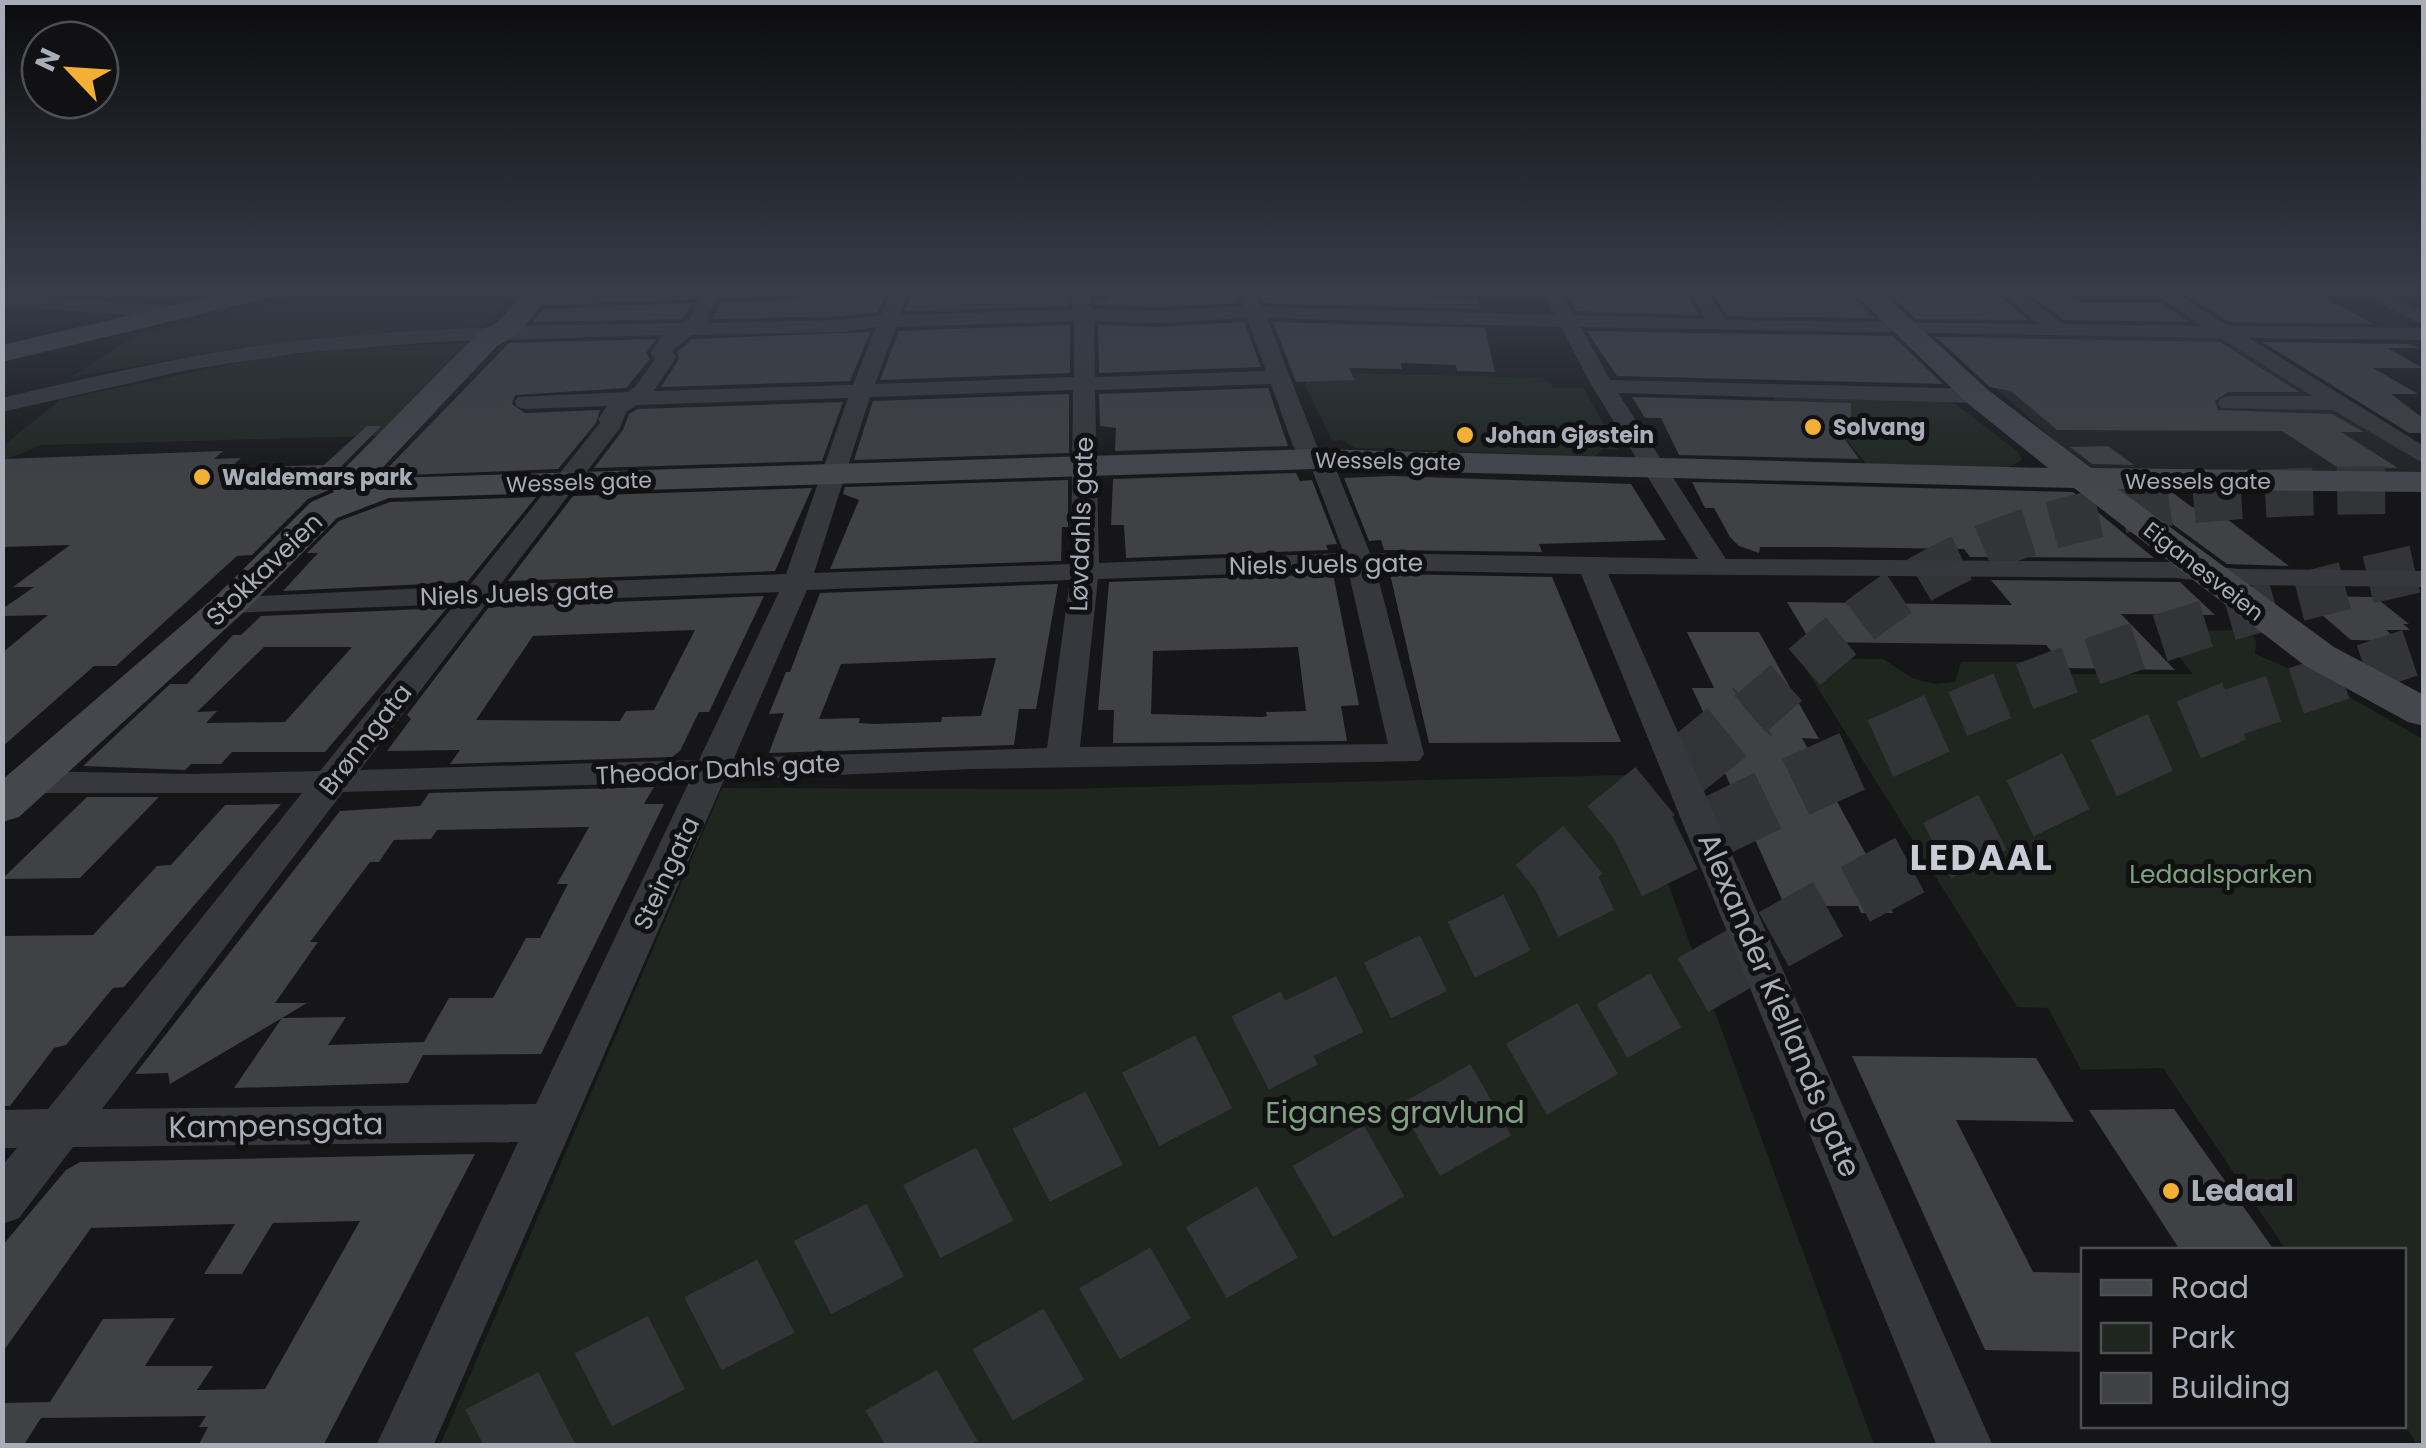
<svg xmlns="http://www.w3.org/2000/svg" width="2426" height="1448" viewBox="0 0 2426 1448" font-family="Poppins,sans-serif">
<rect width="100%" height="100%" fill="#161618"/>
<path fill="#222225" d="M2215,334L2423,464V477L2093,475L1939,337Z"/>
<path fill="#1e261f" d="M345,290H521L483,326L239,348L71,377L139,334Z
M477,342L377,436L41,445L3,461V446L60,400L256,359L354,348Z
M1353,373L1542,378L1555,388H1583L1619,450L1603,449L1595,456L1355,448L1342,440L1332,441L1305,385L1306,381L1354,379Z
M1772,395L1953,402L2018,452L2022,460L2007,468L1867,465L1830,419L1851,416L1847,407L1777,404Z
M2249,630L2256,640L2255,654L2330,686L2423,739V1445L2416,1443L2404,1424V1250H2286L2163,1068L2081,1070L2048,1008L2017,1007L1799,658L1883,659L1912,678L1935,684L1955,682L1961,662H2022L2031,673L2042,674H2193L2158,631Z
M1628,775L1874,1445H440L722,788L1058,789Z"/>
<path fill="#404145" fill-rule="evenodd" d="M852,290H887L878,312L843,316L712,319L721,302L793,300L805,291Z
M912,290H939L937,294L1065,292L1069,306L905,311Z
M1113,290H1241L1236,292L1238,303L1159,307L1095,305L1094,301L1107,300Z
M1257,290H1429L1431,298L1478,299L1480,309L1264,303Z
M1564,290H1685L1699,315L1576,311Z
M1711,290H1847L1875,318L1727,316Z
M1884,290H1993L2028,320L1916,319Z
M2024,290L2057,291L2080,302L2162,303L2190,322L2064,320Z
M2177,290H2310L2373,324L2230,322Z
M693,303L682,319L533,322L543,309Z
M1244,322L1261,367L1099,373L1098,325L1159,327Z
M1273,322L1485,328L1495,372L1457,371L1456,365L1401,363L1402,369L1349,368L1355,380L1296,382Z
M1070,325V373L880,380L899,331Z
M1587,331L1893,336L1943,384L1617,376Z
M870,332L850,381L661,387L679,359L677,352L692,339Z
M1936,337L2220,342L2299,392H2228L2215,401L2218,410L2332,414L2364,432H2341L2398,468L2337,467L2282,431L2057,430L2011,391L1990,387Z
M656,339L646,353L650,359L626,388L515,395L512,404L525,413L600,410L596,423L558,469L380,476L509,343Z
M2262,342L2410,344L2419,348H2387L2423,368H2373L2418,394H2391L2424,419V433H2409Z
M1268,388L1288,446L1115,451L1116,428L1100,426L1099,394Z
M1069,394V453L854,460L873,401Z
M1632,397L1851,403V415L1841,434L1859,459L1679,455L1661,418H1645Z
M843,402L822,461L594,468L623,430L629,414L638,409Z
M367,426H381L332,476L327,483L329,490L308,499L252,555L237,556L116,666H94L2,747V653L48,615L2,616V609L34,587H13L70,545L2,547V459L223,451L214,459L241,458L230,468L324,465Z
M2108,446L2134,465L2092,464L2070,447Z
M1296,473L1300,481L1312,480L1337,544L1326,545L1328,550L1126,558L1124,525H1111L1113,479Z
M1392,476L1631,484L1666,540L1539,544L1542,552L1384,550L1381,540L1369,541L1344,478Z
M1068,480V527H1062L1061,561L830,569L859,500L843,494L845,487Z
M1692,482L2073,492L2154,558L1970,557L1964,549L1829,547H1760L1759,553L1739,546L1730,537L1714,508H1705Z
M812,488L775,571L508,581L573,496Z
M2130,493H2173L2192,507L2215,510L2289,566L2227,564Z
M536,497L467,582L283,591L318,553H307L339,521L390,502Z
M1333,574L1359,705L1341,706L1347,741L1113,743L1114,710H1098L1109,582ZM1298,647L1306,711L1266,712L1267,716L1262,717L1151,714L1153,651Z
M1390,574L1552,577L1621,742L1429,743Z
M1991,580L2180,582L2215,615L2121,614L2175,670L2066,668L2046,645L1811,642L1787,602L2012,605Z
M1058,584L1036,709H1019L1014,745L769,753L784,713L769,714L786,672H790L820,593ZM996,658L981,716L942,717L941,722L875,724L859,723L860,718L819,719L841,664Z
M764,596L709,712H699L680,751L672,757L450,764L460,750L387,751L411,719L407,715L489,607ZM695,630L654,710L626,711L620,721L476,720L533,636Z
M2300,596L2375,597L2409,624H2403L2410,630H2386L2399,641L2351,640Z
M447,608L325,752H232L221,764H191L185,770L83,766L170,684H187L233,635H241L261,616ZM264,647H352L285,722L206,723L217,711L197,712Z
M1687,632H1759L1819,739L1802,738L1895,907H1890L1893,913H1861L1858,906H1785L1700,718H1706L1692,688H1714Z
M654,787L644,804H664L541,1054L423,1055L408,1083L234,1088L282,1018L170,1084L168,1073L135,1074L340,811L420,806L429,793ZM589,827L557,884H568L540,938H526L493,998H449L424,1042L328,1045L346,1017L282,1018L307,1003H275L318,942H310L370,862H379L394,840L431,839L437,830Z
M87,797H159L80,878L2,879Z
M281,804L124,987L113,988L66,1045L54,1048L10,1106H2V936L93,935L157,866L171,865L225,805Z
M1852,1056L2036,1058L2074,1122L1956,1120L2033,1272L2084,1273V1352L1985,1350Z
M2174,1109L2274,1250H2180L2089,1110Z
M475,1154L323,1446H198L208,1427H199L206,1416L41,1418L23,1446H2V1403L50,1402L103,1319L175,1318L145,1366H213L197,1390L265,1389L360,1221L273,1223L242,1274H204L235,1224L91,1228L2,1353V1246L66,1170L80,1162Z"/>
<g fill="none" stroke-linecap="round" stroke-linejoin="round">
<path stroke="#333438" stroke-width="48" stroke-dasharray="48 24" stroke-linecap="butt" d="M1750,714C1802,670 1853,621 1911,585C2052,499 2226,492 2386,490
M1958,714C2109,650 2264,602 2424,567
M2228,714L2424,648"/>
<path stroke="#333438" stroke-width="62" stroke-dasharray="62 31" stroke-linecap="butt" d="M1535,889L1753,711
M1294,1031L1802,784L1964,711
M1612,1031C1815,915 2017,800 2234,711"/>
<path stroke="#333438" stroke-width="82" stroke-dasharray="82 41" stroke-linecap="butt" d="M484,1446L1299,1028
M886,1446L1616,1028"/>
<path fill="#37383d" fill-rule="evenodd" d="M658,290H802L793,296L719,298L710,311L708,323L843,320L881,315L891,290H909L900,315L1073,310L1071,290H1089L1092,309L1159,311L1243,306L1239,294L1253,290L1262,307L1555,315L1542,290H1560L1574,315L1705,319L1689,290H1707L1725,320L2039,324L1997,290H2017L2063,324L2202,326L2149,290H2170L2229,326L2424,328V340L2249,338L2424,446V464L2333,410L2221,408L2218,403L2221,398L2229,396H2312L2221,338L1581,327L1610,380L1977,389L1988,396L1977,403L1618,393L1726,559L2175,562L2239,569L2424,571V587L2239,585L2175,578L1608,574L1993,1446H1937L1581,574L1376,570L1424,754L1419,761L972,769L724,780L433,1446H376L518,1142L73,1147L19,1218L2,1224V1166L17,1148H2V1110L48,1109L302,793H28L16,790L11,782L16,774L28,771L193,774L320,771L455,604L230,613L220,610L216,604L220,598L469,586L600,423L598,419L607,406L526,409L518,407L515,402L518,397L627,392L635,387L655,359L650,353L663,335L435,342L300,353L187,370L2,412V398C89,378 176,357 264,345C403,327 543,325 683,323L690,319L699,299L533,306L524,300L533,294ZM1247,318L1266,371L1095,377L1094,321L1159,323ZM1267,318L1561,327L1592,386L1698,559L1370,553L1337,472L1325,465L1313,472L1344,553L1099,563L1095,390L1271,384L1293,446L1306,464L1314,466L1326,459L1317,446ZM1074,321V377L875,384L896,327ZM876,327L853,385L654,391L676,357L672,351L691,335L844,332ZM1073,390L1071,564L814,573L870,397ZM848,398L786,574L500,585L620,428L626,412L637,405ZM1348,570L1388,744L1080,747L1098,579ZM1070,580L1047,748L734,758L807,590ZM779,592L699,760L360,770L487,603ZM689,782L536,1104L102,1109L343,792Z
M2355,290H2378L2424,312V326Z
M2,294L161,305L171,311L161,317L2,306Z"/>
<path fill="#45474d" fill-rule="evenodd" d="M240,290H284L280,295L2,362V345Z
M527,290H554L518,334L497,346L369,482L389,478L1314,449L2048,468L1966,402L1851,290H1879L1988,390L2091,468L2424,472V492L2118,489L2334,647L2424,695V726L2408,722L2304,665L2074,488L1314,469L389,498L337,518L244,612L19,817L2,822V780L216,596L311,502L334,492L330,485L335,478L477,334L498,322Z"/>
</g>
<linearGradient id="sky" x2="0" y2="1"><stop stop-color="#0c0c0d"/><stop offset="0.59" stop-color="#363c48"/><stop offset="1" stop-color="#363c48" stop-opacity="0"/></linearGradient>
<rect width="2426" height="492" fill="url(#sky)"/>
<g fill="#f2b134" stroke="#111113" stroke-width="4">
<circle cx="1813" cy="427" r="10"/>
<circle cx="1465" cy="435" r="10"/>
<circle cx="202" cy="477" r="10"/>
<circle cx="2171" cy="1191" r="10"/>
</g>
<g text-anchor="middle" stroke-width="10" stroke-linejoin="round" paint-order="stroke">
<g font-size="22" font-weight="bold" fill="#a8adb8" stroke="#111113" text-anchor="start">
<text x="1833" y="435">Solvang</text>
<text x="1485" y="443">Johan Gjøstein</text>
<text x="222" y="485">Waldemars park</text>
</g>
<g font-size="22" fill="#a8adb8" stroke="#111113">
<text transform="translate(1388 461) rotate(1)" y="8">Wessels gate</text>
<text x="2198" y="489">Wessels gate</text>
<text transform="translate(579 482) rotate(-2)" y="8">Wessels gate</text>
<text transform="translate(2204 571) rotate(38)" y="8">Eiganesveien</text>
</g>
<g font-size="25" fill="#a8adb8" stroke="#111113">
<text transform="translate(1081 524) rotate(-88)" y="9">Løvdahls gate</text>
<text transform="translate(1326 564) rotate(-1)" y="9">Niels Juels gate</text>
<text transform="translate(264 569) rotate(-44)" y="9">Stokkaveien</text>
<text transform="translate(517 593) rotate(-2)" y="9">Niels Juels gate</text>
<text transform="translate(365 739) rotate(-52)" y="9">Brønngata</text>
<text transform="translate(718 769) rotate(-3)" y="9">Theodor Dahls gate</text>
<text transform="translate(666 873) rotate(-65)" y="9">Steingata</text>
</g>
<g font-size="25" fill="#7fa381" stroke="#111113">
<text x="2221" y="883">Ledaalsparken</text>
</g>
<g font-size="30" fill="#a8adb8" stroke="#111113">
<text transform="translate(1779 1005) rotate(67)" y="10">Alexander Kiellands gate</text>
<text transform="translate(276 1126) rotate(-1)" y="10">Kampensgata</text>
</g>
<g font-size="30" fill="#7fa381" stroke="#111113">
<text x="1395" y="1123">Eiganes gravlund</text>
</g>
<g font-size="30" font-weight="bold" fill="#a8adb8" stroke="#111113" text-anchor="start">
<text x="2191" y="1201">Ledaal</text>
</g>
<g font-size="35" font-weight="bold" letter-spacing="2.5" fill="#c9ccd4" stroke="#111113">
<text x="1982" y="870">LEDAAL</text>
</g>
</g>
<rect width="2426" height="1448" fill="none" stroke="#a8adb8" stroke-width="10"/>
<rect x="2081" y="1248" width="325" height="180" fill="#111113" stroke="#4d4f55" stroke-width="2.5"/>
<rect x="2101" y="1280" width="50" height="15" fill="#45474d" stroke="#4d4f55" stroke-width="2.5"/>
<text x="2171" y="1298" font-size="30" fill="#a8adb8">Road</text>
<rect x="2101" y="1323" width="50" height="30" fill="#1e261f" stroke="#4d4f55" stroke-width="2.5"/>
<text x="2171" y="1348" font-size="30" fill="#a8adb8">Park</text>
<rect x="2101" y="1373" width="50" height="30" fill="#404145" stroke="#4d4f55" stroke-width="2.5"/>
<text x="2171" y="1398" font-size="30" fill="#a8adb8">Building</text>
<g transform="translate(70 70) rotate(295)"><circle r="48" fill="#111113" stroke="#4d4f55" stroke-width="2.5"/>
<path d="M0-8L18 38L0 25L-18 38Z" fill="#f2b134"/>
<text y="-15" font-size="28" font-weight="bold" text-anchor="middle" fill="#a8adb8">N</text>
</g>
</svg>
